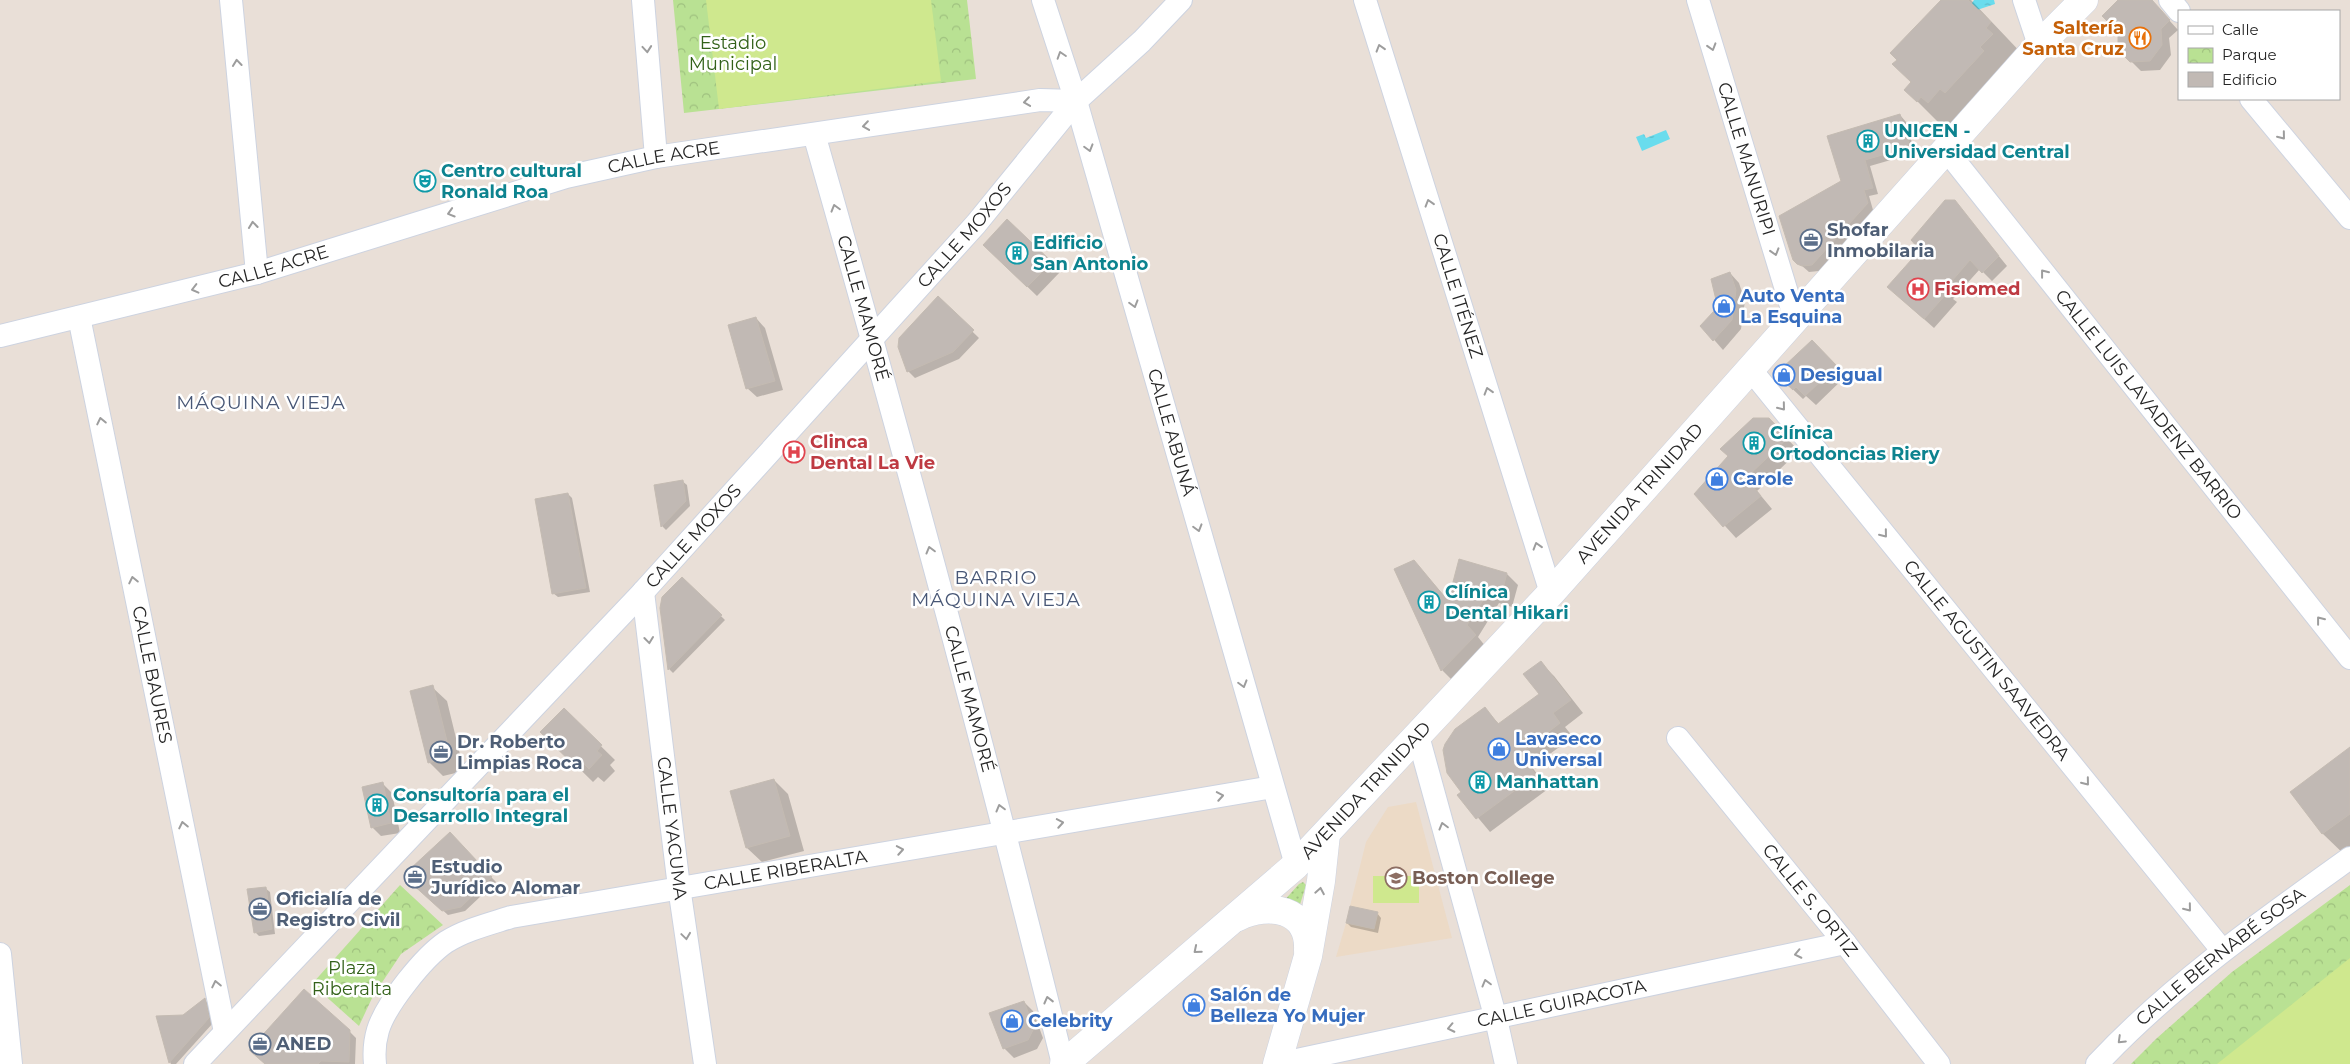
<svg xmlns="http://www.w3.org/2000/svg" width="2350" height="1064" viewBox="0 0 2350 1064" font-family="Montserrat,sans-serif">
<defs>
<pattern id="park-crowns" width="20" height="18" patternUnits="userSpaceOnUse" patternTransform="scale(1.25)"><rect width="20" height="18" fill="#b9e193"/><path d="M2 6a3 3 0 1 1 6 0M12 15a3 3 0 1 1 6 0" fill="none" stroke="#9fc17f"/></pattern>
<pattern id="garden-dots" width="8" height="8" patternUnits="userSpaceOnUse" patternTransform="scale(1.25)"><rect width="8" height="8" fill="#b9e193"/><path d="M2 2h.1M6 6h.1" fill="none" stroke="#9fc17f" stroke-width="1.8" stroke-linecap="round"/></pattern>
<pattern id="water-ripples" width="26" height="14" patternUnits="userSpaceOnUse" patternTransform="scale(1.25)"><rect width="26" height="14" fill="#69dced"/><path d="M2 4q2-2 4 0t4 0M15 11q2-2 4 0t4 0" fill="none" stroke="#5bbdcb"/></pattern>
</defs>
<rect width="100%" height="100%" fill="#e9dfd7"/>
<path fill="#ecdac6" d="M1416,802L1452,938L1336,957L1346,923L1374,929L1377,912L1350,906L1366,842L1388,807Z"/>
<path fill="url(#park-crowns)" d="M673,0H967L976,79L684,113Z
M400,885L443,925L401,954L373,996L359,1026L312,984Z
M2350,885V1064H2131L2157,1038L2232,972Z"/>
<path fill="url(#garden-dots)" d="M1303,882L1306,885L1298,911L1282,903L1299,884Z"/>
<path fill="#cfe88e" d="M706,0H931L941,81L719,109Z
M1373,876H1419V903H1373Z
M2350,958V1064H2217Z"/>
<path fill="url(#water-ripples)" d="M1974,0H1994L1995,4L1974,11L1972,3Z
M1666,130L1670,139L1642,151L1636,137L1644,134L1646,138Z"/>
<path fill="#0003" d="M1943,0H1971L2026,58L1953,137L1906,90L1913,83Z
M2120,0H2151L2178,30L2169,38L2171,55L2160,70L2141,71L2129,59Z
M1900,115L1906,122L1915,153L1870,166L1878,194L1869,196L1873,210L1819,271L1809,272L1794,259L1842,182Z
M1955,202L2007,266L1992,281L1980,269L1953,299L1957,302L1934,328L1898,296L1922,250Z
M1008,221L1060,272L1037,296L984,245Z
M1730,273L1739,283L1745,301L1741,329L1723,350L1702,326L1715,312Z
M938,298L979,338L959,359L915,378L908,371Z
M756,318L765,328L783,390L757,397L747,388Z
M1811,341L1846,376L1816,405L1806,396L1803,399L1781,378Z
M1768,419L1799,451L1757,491L1772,509L1736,538L1696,494Z
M682,481L687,485L690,506L666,530L662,526Z
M568,494L572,498L590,592L558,597L553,593Z
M1414,562L1449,601L1507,574L1518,585L1512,607L1499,603L1478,637L1486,647L1453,681L1442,670L1395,570Z
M682,578L725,620L673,673L669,669Z
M1541,663L1554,676L1583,713L1565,727L1573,737L1532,767L1548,789L1490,832L1459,795L1463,792L1485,709L1500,725L1540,694Z
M432,687L447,701L464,771L443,776L429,762Z
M564,710L615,760L610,765L615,771L604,782L598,777L593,782L542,732Z
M2350,748V860L2323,834L2292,792Z
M774,780L788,794L804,851L762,862L747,848Z
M382,783L392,793L400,833L381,836L372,827Z
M449,834L496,882L465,911L448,915L416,886Z
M265,888L270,892L275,934L259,936L255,932Z
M1377,913L1381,918L1378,933L1351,927L1347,923Z
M205,1000L209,1004L213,1023L176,1064H171L170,1062L184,1016Z
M1024,1002L1033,1011L1043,1038L1037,1049L1014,1058L1004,1048Z
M349,1031L356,1038L355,1064H266Z"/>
<path fill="#c1b9b4" stroke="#c4bbb2" d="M1941,0H1968L1991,22L1986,28L1993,34L1980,47L1984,51L1945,93L1940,89L1928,103L1921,97L1917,102L1904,90L1911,82L1892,64L1897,60L1890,53Z
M2118,0H2152L2170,20L2161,29L2162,45L2150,61L2130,62L2118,50V32L2102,16Z
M1900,114L1910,147L1865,160L1873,188L1864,190L1868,203L1812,265L1802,266L1797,264L1793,260L1779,216L1841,181L1827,136Z
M1945,200H1955L1999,256L1982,273L1970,260L1945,289L1948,292L1924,319L1887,287L1920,250L1911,240Z
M1007,219L1052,262L1027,287L983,245Z
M1730,272L1736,290L1732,320L1713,341L1700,326L1714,311L1716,300L1711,279Z
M938,296L974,330L953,352L907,372L898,347L899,338Z
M756,317L775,381L746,389L728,325Z
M1812,340L1837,366L1805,396L1796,387L1793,390L1780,378V370Z
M1753,418H1769L1788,438L1746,478L1761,496L1723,527L1694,494L1728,456L1720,449Z
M683,480L686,501L661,527L654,485Z
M568,493L586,588L552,594L535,499Z
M1459,559L1507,573L1501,596L1488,593L1467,625L1476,635L1441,671L1394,569L1414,560L1448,601Z
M682,577L722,615L668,670L660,608L662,597Z
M1541,661L1571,700L1553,713L1560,723L1520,754L1536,775L1476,819L1457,795L1461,792L1447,773L1443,750L1445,744L1455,729L1485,707L1498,724L1539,694L1523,674Z
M433,685L451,757L428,763L410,691Z
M564,708L602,745L597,751L602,755L589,769L583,763L578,769L540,732Z
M2350,747V814L2322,834L2290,792Z
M774,779L790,836L746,848L730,791Z
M383,782L391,823L371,828L362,787Z
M450,832L492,877L461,907L442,911L410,882L409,870Z
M266,887L272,929L254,933L247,889Z
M1350,906L1378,912L1374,929L1346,923Z
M304,989L350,1030L349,1062L321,1061L318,1064H265L249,1050Z
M205,998L209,1018L169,1063L156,1016L183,1015Z
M1024,1001L1034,1028L1028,1040L1003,1049L989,1013Z"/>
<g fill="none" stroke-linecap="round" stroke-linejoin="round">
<g stroke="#cdd3e0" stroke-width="24">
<g id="minor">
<path d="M231,0L257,273"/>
<path d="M643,0L656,157"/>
<path id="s1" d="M1043,0L1076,101L1296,865"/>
<path id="s2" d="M1365,0L1551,593"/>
<path id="s3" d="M1698,0L1795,319"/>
<path d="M2024,0L2039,45"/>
<path d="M2170,0L2179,11"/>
<path d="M2251,99L2350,218"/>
<path id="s4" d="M814,134C902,442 986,752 1063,1064"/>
<path id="s5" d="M1947,151L2350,658"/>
<path id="s6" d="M79,317L225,1032"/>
<path id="s7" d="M0,336L257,273L566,177L656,157L1040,100L1076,101"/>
<path id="s8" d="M1751,370L2222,950"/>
<path id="s9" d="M643,592L679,887L705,1064"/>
<path d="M1418,736L1496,1019L1506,1064"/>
<path id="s10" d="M1678,738L1845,943L1939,1064"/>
<path d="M0,954L11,1064"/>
<path id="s11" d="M195,1064L643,592L976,224L1076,101L1142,41L1181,0"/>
<path id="s12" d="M375,1064C374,1054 375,1040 378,1030C386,1004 424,957 446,942C465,930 489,924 511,917L1272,787"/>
<path id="s13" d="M1278,1064L1845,943"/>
<path id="s14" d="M2097,1064C2172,984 2262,921 2350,858"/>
</g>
</g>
<g stroke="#cdd3e0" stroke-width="29">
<g id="secondary">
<path d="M1238,917C1268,902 1310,908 1308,950"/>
<path id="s15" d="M1064,1064L1296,865L1551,593L2039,45L2084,0"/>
<path d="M1277,1064L1308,956L1321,881L1326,834"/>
</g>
</g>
<use href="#minor" stroke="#fff" stroke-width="22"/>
<use href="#secondary" stroke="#fff" stroke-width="28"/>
</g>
<defs><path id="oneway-chevron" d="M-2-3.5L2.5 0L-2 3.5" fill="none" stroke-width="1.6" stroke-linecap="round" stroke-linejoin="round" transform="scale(1.25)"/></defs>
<g stroke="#9d9d9d">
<use href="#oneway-chevron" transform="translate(1712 47) rotate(73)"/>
<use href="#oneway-chevron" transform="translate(1380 48) rotate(-107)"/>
<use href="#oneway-chevron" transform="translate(647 49) rotate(85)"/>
<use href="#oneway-chevron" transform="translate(1061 55) rotate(-108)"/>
<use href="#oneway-chevron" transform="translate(237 63) rotate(-96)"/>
<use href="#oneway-chevron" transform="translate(1027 102) rotate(172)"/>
<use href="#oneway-chevron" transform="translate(866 126) rotate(172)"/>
<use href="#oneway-chevron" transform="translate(2282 136) rotate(51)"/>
<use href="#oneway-chevron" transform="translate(1089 148) rotate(74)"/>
<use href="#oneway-chevron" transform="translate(1429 203) rotate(-107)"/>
<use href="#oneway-chevron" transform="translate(835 208) rotate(-106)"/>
<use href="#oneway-chevron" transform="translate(451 213) rotate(163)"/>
<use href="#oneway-chevron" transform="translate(253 225) rotate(-96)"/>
<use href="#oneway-chevron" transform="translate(1775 252) rotate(73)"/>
<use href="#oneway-chevron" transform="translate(2044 273) rotate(-128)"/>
<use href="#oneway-chevron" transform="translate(195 289) rotate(166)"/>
<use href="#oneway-chevron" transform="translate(1134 304) rotate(74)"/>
<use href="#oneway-chevron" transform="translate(1488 391) rotate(-107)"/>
<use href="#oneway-chevron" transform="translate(1782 407) rotate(51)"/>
<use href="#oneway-chevron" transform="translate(101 421) rotate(-102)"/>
<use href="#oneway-chevron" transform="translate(1198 528) rotate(74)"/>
<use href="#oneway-chevron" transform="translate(1884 534) rotate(51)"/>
<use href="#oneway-chevron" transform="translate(1537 546) rotate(-107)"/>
<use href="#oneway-chevron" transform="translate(930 550) rotate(-105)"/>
<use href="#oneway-chevron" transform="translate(133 580) rotate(-102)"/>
<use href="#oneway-chevron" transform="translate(2320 620) rotate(-128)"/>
<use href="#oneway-chevron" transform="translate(649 640) rotate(83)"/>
<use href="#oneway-chevron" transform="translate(1243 684) rotate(74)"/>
<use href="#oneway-chevron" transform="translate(2086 782) rotate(51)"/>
<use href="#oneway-chevron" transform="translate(1220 796) rotate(-10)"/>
<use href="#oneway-chevron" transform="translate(1000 808) rotate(-105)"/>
<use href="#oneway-chevron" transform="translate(1060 823) rotate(-10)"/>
<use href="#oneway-chevron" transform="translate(183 825) rotate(-102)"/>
<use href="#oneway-chevron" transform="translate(1443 826) rotate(-105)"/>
<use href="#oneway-chevron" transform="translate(900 850) rotate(-10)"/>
<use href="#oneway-chevron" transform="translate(1320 891) rotate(-80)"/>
<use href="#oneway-chevron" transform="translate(2188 908) rotate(51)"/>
<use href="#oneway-chevron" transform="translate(686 936) rotate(82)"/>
<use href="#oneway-chevron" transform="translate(1197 950) rotate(140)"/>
<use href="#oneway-chevron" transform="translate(1798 954) rotate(168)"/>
<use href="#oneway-chevron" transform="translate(1486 983) rotate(-105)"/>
<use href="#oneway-chevron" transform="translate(216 984) rotate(-102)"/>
<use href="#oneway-chevron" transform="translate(1048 1000) rotate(-104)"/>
<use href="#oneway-chevron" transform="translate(1451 1028) rotate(168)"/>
<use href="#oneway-chevron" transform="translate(2121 1040) rotate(136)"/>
</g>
<defs>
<g id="restaurant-ring" transform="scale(1.125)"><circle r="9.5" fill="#fff" stroke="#e8710a" stroke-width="1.5"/><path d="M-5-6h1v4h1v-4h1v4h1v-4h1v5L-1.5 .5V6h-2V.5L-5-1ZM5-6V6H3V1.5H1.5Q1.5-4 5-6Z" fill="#e8710a"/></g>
<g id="building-ring" transform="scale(1.125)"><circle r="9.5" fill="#fff" stroke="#0f9aa8" stroke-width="1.5"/><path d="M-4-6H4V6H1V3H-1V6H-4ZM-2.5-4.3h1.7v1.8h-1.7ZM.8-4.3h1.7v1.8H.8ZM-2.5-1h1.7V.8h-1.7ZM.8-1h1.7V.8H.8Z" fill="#0f9aa8"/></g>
<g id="theatre-ring" transform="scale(1.125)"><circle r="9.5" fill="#fff" stroke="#0f9aa8" stroke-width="1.5"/><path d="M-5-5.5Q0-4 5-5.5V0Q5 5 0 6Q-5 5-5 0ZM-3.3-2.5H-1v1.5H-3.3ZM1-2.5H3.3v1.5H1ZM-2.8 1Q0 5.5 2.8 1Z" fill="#0f9aa8"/></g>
<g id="office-ring" transform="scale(1.125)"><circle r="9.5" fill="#fff" stroke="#5c6f8a" stroke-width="1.5"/><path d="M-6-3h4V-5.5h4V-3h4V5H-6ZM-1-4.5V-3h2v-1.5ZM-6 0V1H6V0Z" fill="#5c6f8a"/></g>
<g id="hospital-ring" transform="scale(1.125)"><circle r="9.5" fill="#fff" stroke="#e0444e" stroke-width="1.5"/><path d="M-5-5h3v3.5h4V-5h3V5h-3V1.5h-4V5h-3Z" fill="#e0444e"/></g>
<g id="shop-ring" transform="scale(1.125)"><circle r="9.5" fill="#fff" stroke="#3f7fe0" stroke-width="1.5"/><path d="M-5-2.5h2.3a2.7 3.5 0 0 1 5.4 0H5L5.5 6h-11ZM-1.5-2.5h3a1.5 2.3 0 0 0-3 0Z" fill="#3f7fe0"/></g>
<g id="school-ring" transform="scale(1.125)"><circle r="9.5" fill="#fff" stroke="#8d6e63" stroke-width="1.5"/><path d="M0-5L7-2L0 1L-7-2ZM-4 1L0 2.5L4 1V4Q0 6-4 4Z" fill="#8d6e63"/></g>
</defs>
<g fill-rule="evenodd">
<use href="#restaurant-ring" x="2140" y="38"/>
<use href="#building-ring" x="1868" y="141"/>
<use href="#theatre-ring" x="425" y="181"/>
<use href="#office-ring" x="1811" y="240"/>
<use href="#building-ring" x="1017" y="253"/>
<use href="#hospital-ring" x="1918" y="289"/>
<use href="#shop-ring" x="1724" y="306"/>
<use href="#shop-ring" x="1784" y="375"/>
<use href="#building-ring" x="1754" y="443"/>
<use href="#hospital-ring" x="794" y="452"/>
<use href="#shop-ring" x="1717" y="479"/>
<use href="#building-ring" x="1429" y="602"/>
<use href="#shop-ring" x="1499" y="749"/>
<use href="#office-ring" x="441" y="752"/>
<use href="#building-ring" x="1480" y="782"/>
<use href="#building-ring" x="377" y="805"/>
<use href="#office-ring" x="415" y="877"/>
<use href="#school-ring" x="1396" y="878"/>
<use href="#office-ring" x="260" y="909"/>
<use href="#shop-ring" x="1194" y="1005"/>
<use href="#shop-ring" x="1012" y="1021"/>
<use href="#office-ring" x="260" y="1044"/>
</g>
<g text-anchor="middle" stroke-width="5" stroke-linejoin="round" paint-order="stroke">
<g font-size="18" font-weight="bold" fill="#c56008" stroke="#fff" text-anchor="end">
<text x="2124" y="34">Saltería<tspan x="2124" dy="21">Santa Cruz</tspan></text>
</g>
<g font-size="18" fill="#326119" stroke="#fff">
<text x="733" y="49">Estadio<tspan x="733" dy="21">Municipal</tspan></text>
<text x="352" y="974">Plaza<tspan x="352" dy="21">Riberalta</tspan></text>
</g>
<g font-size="18" font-weight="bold" fill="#0d838f" stroke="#fff" text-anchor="start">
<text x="1884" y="137">UNICEN -<tspan x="1884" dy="21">Universidad Central</tspan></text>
<text x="441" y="177">Centro cultural<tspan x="441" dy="21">Ronald Roa</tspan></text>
<text x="1033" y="249">Edificio<tspan x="1033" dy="21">San Antonio</tspan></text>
<text x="1770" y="439">Clínica<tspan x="1770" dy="21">Ortodoncias Riery</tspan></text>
<text x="1445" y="598">Clínica<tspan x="1445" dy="21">Dental Hikari</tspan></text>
<text x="1496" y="788">Manhattan</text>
<text x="393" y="801">Consultoría para el<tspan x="393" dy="21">Desarrollo Integral</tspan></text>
</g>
<g font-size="18" fill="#262626" stroke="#fff">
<text dy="6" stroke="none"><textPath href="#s7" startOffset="688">CALLE ACRE</textPath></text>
<text dy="6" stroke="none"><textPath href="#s3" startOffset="166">CALLE MANURIPI</textPath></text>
<text dy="6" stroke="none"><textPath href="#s11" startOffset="1131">CALLE MOXOS</textPath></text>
<text dy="6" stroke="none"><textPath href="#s7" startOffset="282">CALLE ACRE</textPath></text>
<text dy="6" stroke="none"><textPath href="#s2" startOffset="310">CALLE ITÉNEZ</textPath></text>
<text dy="6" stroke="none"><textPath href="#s4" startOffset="181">CALLE MAMORÉ</textPath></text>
<text dy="6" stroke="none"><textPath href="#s5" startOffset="324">CALLE LUIS LAVADENZ BARRIO</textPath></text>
<text dy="6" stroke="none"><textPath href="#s1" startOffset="451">CALLE ABUNÁ</textPath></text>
<text dy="6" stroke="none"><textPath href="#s15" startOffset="812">AVENIDA TRINIDAD</textPath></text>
<text dy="6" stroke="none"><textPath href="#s11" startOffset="726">CALLE MOXOS</textPath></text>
<text dy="6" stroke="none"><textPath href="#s8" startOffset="374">CALLE AGUSTIN SAAVEDRA</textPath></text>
<text dy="6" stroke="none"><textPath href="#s6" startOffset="365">CALLE BAURES</textPath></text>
<text dy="6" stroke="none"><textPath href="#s4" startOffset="586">CALLE MAMORÉ</textPath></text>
<text dy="6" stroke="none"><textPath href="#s15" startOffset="408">AVENIDA TRINIDAD</textPath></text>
<text dy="6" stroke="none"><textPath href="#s9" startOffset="238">CALLE YACUMA</textPath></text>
<text dy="6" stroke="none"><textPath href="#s12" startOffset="495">CALLE RIBERALTA</textPath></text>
<text dy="6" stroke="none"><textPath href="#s10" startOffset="209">CALLE S. ORTIZ</textPath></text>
<text dy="6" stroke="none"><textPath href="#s14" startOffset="164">CALLE BERNABÉ SOSA</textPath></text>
<text dy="6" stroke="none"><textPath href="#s13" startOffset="290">CALLE GUIRACOTA</textPath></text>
</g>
<g font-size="18" font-weight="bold" fill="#4e5e75" stroke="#fff" text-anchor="start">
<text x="1827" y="236">Shofar<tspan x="1827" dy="21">Inmobilaria</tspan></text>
<text x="457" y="748">Dr. Roberto<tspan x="457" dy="21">Limpias Roca</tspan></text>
<text x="431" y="873">Estudio<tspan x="431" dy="21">Jurídico Alomar</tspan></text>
<text x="276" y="905">Oficialía de<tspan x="276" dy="21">Registro Civil</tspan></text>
<text x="276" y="1050">ANED</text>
</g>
<g font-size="18" font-weight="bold" fill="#be3a42" stroke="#fff" text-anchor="start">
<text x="1934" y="295">Fisiomed</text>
<text x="810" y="448">Clinca<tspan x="810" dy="21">Dental La Vie</tspan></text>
</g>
<g font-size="18" font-weight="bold" fill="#366cbe" stroke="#fff" text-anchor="start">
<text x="1740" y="302">Auto Venta<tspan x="1740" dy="21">La Esquina</tspan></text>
<text x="1800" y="381">Desigual</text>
<text x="1733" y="485">Carole</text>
<text x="1515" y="745">Lavaseco<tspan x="1515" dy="21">Universal</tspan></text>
<text x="1210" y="1001">Salón de<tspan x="1210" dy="21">Belleza Yo Mujer</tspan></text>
<text x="1028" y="1027">Celebrity</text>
</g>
<g font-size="18" font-weight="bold" fill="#785e54" stroke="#fff" text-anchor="start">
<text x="1412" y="884">Boston College</text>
</g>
<g font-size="19" letter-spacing="1" fill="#485776" stroke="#fff">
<text x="261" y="409">MÁQUINA VIEJA</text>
<text x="996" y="584">BARRIO<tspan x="996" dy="22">MÁQUINA VIEJA</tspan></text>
</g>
</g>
<rect x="2178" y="10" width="162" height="90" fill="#ffffff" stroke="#a8a8a8"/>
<rect x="2188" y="26" width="25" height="8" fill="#ffffff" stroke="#a8a8a8"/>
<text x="2222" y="35" font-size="15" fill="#262626">Calle</text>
<rect x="2188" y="48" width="25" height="15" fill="url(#park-crowns)" stroke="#a8a8a8"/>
<text x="2222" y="60" font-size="15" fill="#262626">Parque</text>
<rect x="2188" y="72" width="25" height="15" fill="#c1b9b4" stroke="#a8a8a8"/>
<text x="2222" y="85" font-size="15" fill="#262626">Edificio</text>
</svg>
